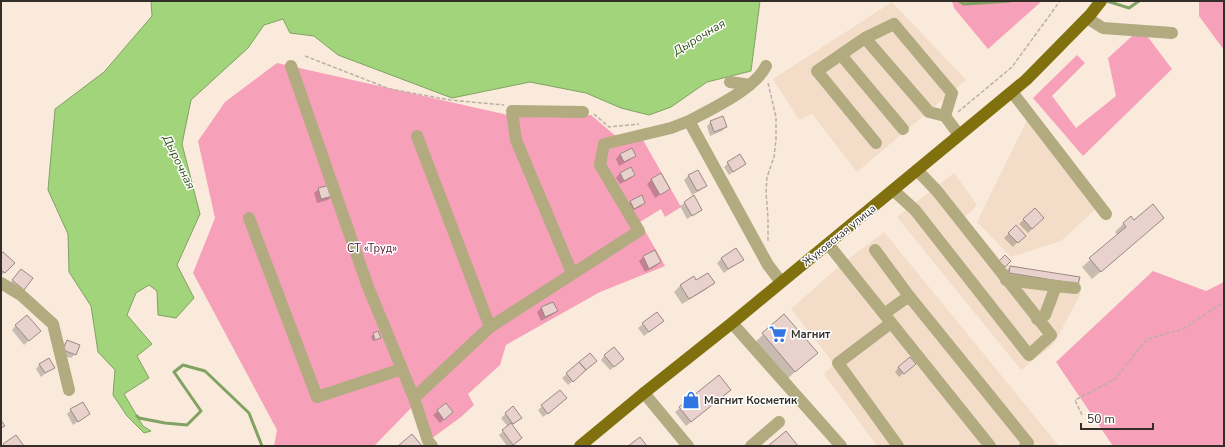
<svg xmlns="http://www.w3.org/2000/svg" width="1225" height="447" viewBox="0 0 1225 447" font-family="'Nunito Sans',sans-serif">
<rect width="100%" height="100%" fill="#faeadb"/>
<path fill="#f3ddc9" d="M892,2L966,80L857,172L812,114L799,120L773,79Z
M1028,118L1097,208L1061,241L1011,257L977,222Z
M954,173L977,205L965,217L1004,264L1080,278V295L1054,344L1021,370L897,217Z
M884,232L1059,446H877L824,374L834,364L791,309L843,263Z"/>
<path fill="#f6a0ba" d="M952,1H1042L988,49L954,8Z
M1199,1H1224V50L1199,16Z
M1141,28L1172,69L1083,156L1033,98L1077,55L1085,63L1052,96L1076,128L1116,96L1108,58Z
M277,63L508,115H591L625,144L643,140L681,207L665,217L661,209L640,222L665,266L600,292L506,345L500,365L468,394L474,405L461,417L431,439L416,403L374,446H274L277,430L193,273L215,218L198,141L225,102Z
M1153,271L1206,291L1224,282V446H1113L1056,362Z"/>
<path fill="#a1d47b" stroke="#80a262" d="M151,1H760L751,71L707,82L671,107L649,115L621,108L586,93L530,82L452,98L338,55L314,36L290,33L283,19L264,25L248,48L191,100L182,144L200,214L177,265L194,298L176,318L158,315L157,291L149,285L136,293L127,315L152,344L137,356L149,378L124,394L143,426L151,431L144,433L127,416L113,395L115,370L98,352L91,306L69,272L68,234L48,190L55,109L104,72L152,16Z"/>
<path fill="#0003" d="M711,122L726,127L722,131L710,136L707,126Z
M631,149L634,156L630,160L619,166L616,159L620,154Z
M728,163L744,164L729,175L724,167Z
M697,171L705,185L701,190L692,195L684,180L688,176Z
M620,173L634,175L630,179L620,184L616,178Z
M660,174L668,189L655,198L647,184L651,180Z
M319,189L332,196L328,200L317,203L314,193Z
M641,197L644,203L640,207L629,212L626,206L630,202Z
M694,197L701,210L687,219L680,206Z
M1035,209L1043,218L1028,233L1019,224Z
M1163,218L1092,279L1082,267L1118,235L1115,232L1123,224Z
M1016,226L1024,235L1013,247L1004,238Z
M655,251L660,262L656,266L645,272L639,261L643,257Z
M1,255L13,263L1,276Z
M721,259H742L724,273L717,263Z
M1010,267L1078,283L1004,274Z
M17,274L23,289L19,293L9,285Z
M696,282H713L707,289L682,304L674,292L681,285Z
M553,303L557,311L552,315L541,321L537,312L541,308Z
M656,313L658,325L644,336L638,328Z
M784,316L816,353L786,380L754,343Z
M16,325L35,335L24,345L12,330Z
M378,332L380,338L373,341L371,336Z
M67,341L75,354L71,358L59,354L63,345Z
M590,354L591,365L568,385L562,378Z
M605,355L619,363L610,370L601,360Z
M40,364L53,367L41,377L36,369Z
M899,367L910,368L899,377L895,372Z
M719,376L726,394L686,426L675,412Z
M560,391L562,402L543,417L538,410Z
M446,404L452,412L440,423L433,415Z
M513,407L521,418L512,425L517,442L511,446H507L499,435L508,427L501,418Z
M71,410L89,414L73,425L67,414Z"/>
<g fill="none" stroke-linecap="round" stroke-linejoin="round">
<path stroke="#80a262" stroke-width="3" d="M959,1L964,4L1010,1
M1107,1L1129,8L1139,1
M137,416L139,418L165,423L187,425L201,411L174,372L183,365L205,371L249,413L262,446"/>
</g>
<path fill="#e9d2cd" stroke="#9c8782" d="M723,116L727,127L714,132L710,121Z
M632,148L636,156L624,162L620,154Z
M740,154L746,164L733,172L727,162Z
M631,167L635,175L624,181L620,173Z
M698,170L707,186L697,191L688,175Z
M661,173L670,189L660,195L651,179Z
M330,185L333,196L321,199L318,188Z
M642,195L645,203L634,209L630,201Z
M694,195L702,210L692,216L684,202Z
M1153,204L1164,218L1101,272L1089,258L1126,227L1123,223L1131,216L1134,220Z
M1035,208L1044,218L1032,229L1023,219Z
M1016,225L1026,236L1018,243L1008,233Z
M736,248L744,260L728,269L721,258Z
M655,250L661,262L649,269L643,256Z
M3,252L15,263L5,273L1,270V253Z
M1005,255L1011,261L1005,267L999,261Z
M1010,266L1080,277L1078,284L1009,273Z
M21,269L33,278L24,290L12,280Z
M708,273L715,283L689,299L680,285L694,276L696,280Z
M553,302L558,311L545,317L541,307Z
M657,312L664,321L649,332L642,323Z
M784,314L818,353L795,372L762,333Z
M27,315L41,331L29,341L15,325Z
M378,331L381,338L375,340L373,333Z
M67,340L80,345L76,355L63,350Z
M614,347L624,359L614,367L604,355Z
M590,353L597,361L586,370L579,362Z
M910,357L916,364L904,374L898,367Z
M49,358L55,368L45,373L39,364Z
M579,362L586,370L573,382L566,373Z
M719,375L731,390L691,422L679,407Z
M560,390L567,398L548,414L541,405Z
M83,402L90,414L78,422L70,409Z
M446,403L453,412L444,420L437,410Z
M513,406L522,418L513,424L505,413Z
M1,420L5,426L1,428Z
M511,423L522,438L513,445L502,430Z
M786,431L798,446H768Z
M412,434L422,446H398Z
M16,435L24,446H4L3,444Z
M640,437L647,446H628Z"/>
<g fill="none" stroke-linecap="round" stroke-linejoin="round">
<path stroke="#bcafa3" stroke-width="1.5" stroke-dasharray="4 2" stroke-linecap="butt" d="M305,56L390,89L450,100L504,105
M768,83L776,117V140L774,157L767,177L766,192L768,218V241
M958,112L1012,67L1060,1
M594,114L609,127L639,124
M1082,415L1075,400L1115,379L1147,339L1183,329L1224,302"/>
<path stroke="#b2ab80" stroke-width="12" d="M1087,18L1103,28L1172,33
M865,38L817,71L876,143
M841,55L903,129
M291,66L368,287L414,398L428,441L432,446
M730,82L750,85
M1012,92L1106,214
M945,116L952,93L894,24L865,38L929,112L945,116L959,135
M689,121C711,109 755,89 766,66
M417,136L490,327
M893,190L915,210L1029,355L1051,335L937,191L917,170
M249,218L317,397L402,369
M828,244L990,446
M875,250L909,296L884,314
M572,273L516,140L512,111L583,112
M1006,280L1056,286L1045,315L1037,319
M1,283L21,295L53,324L69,390
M1056,286L1075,288
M909,296L1028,443L1025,446
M732,323L841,446
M891,323L838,363L898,446
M644,393L688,446
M414,398L490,327L639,231L600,165L604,144L671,128L689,121L768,265L781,282
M751,446L779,422"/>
<path stroke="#80710e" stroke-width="12" d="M580,446L644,393L732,323L1026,80L1090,15L1101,1"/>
</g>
<defs>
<g id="supermarket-bare" transform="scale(1.38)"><path d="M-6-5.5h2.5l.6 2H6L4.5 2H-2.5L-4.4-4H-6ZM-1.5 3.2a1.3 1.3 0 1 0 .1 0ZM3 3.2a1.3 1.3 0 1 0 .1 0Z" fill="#3275e2" stroke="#fff" stroke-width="2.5" paint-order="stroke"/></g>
<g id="shop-bare" transform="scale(1.38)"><path d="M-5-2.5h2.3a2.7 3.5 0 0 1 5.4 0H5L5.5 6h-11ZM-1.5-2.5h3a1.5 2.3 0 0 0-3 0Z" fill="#3275e2" stroke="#fff" stroke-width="2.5" paint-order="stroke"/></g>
</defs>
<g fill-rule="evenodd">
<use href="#supermarket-bare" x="778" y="334"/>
<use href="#shop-bare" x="691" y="400"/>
</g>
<g text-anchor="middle" stroke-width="3" stroke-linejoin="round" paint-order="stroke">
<g font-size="11" fill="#342e28" stroke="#fff">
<text transform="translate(839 235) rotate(-39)" y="4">Жуковская улица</text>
</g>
<g font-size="11" fill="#51132c" stroke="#fff">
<text x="372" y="252">СТ «Труд»</text>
</g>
<g font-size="11" font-weight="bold" fill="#342e28" stroke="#fff" text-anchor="start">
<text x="791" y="338">Магнит</text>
<text x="704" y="404">Магнит Косметик</text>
</g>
<g font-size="12" font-style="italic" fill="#305013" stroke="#fff">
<text transform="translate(699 37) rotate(-31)" y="4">Дырочная</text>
<text transform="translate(179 162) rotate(64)" y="4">Дырочная</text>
</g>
</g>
<rect width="1225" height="447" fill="none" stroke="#342e28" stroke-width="4"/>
<path d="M1081 423v6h72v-6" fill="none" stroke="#342e28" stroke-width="2"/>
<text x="1087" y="423" font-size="12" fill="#342e28" stroke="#ffffff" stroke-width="3" paint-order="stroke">50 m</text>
</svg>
